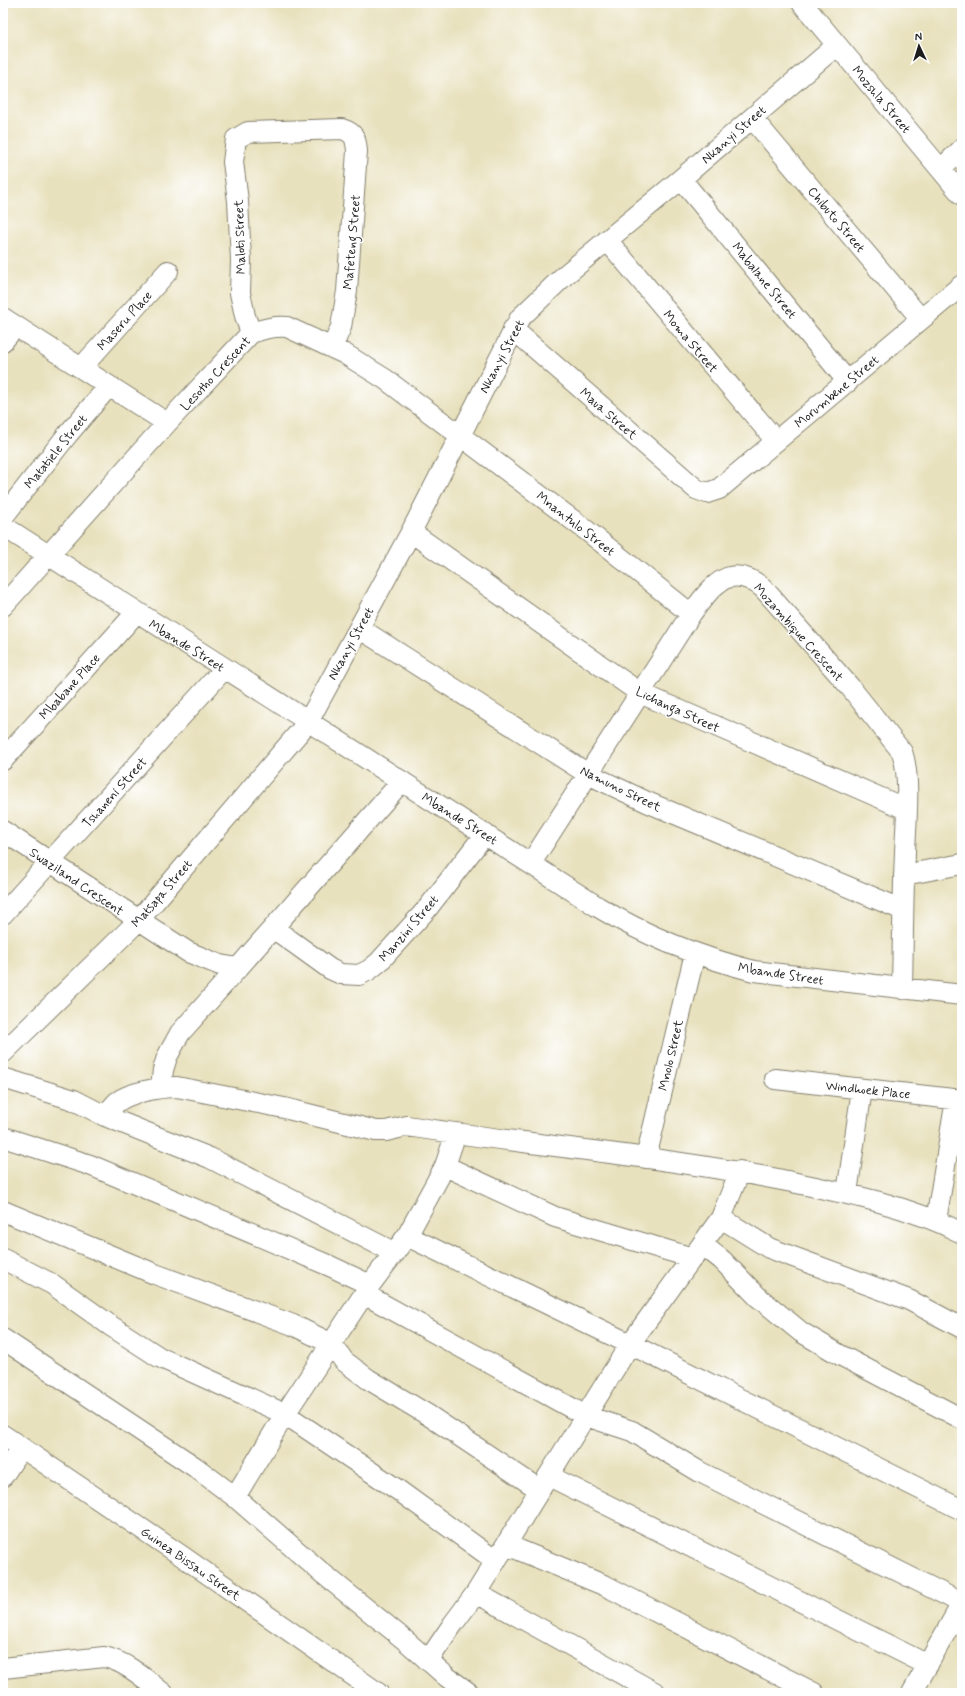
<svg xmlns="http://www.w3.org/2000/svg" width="965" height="1696" viewBox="0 0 965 1696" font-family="Mynerve,sans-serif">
<rect width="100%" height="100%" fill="#fff"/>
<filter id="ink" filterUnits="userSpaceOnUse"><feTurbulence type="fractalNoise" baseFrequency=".025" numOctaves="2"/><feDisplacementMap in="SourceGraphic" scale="8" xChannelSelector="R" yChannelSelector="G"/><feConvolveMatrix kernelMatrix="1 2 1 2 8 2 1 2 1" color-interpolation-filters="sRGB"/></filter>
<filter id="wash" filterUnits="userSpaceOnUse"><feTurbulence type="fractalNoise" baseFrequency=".012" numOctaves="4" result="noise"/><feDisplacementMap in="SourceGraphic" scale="16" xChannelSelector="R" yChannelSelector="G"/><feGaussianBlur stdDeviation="0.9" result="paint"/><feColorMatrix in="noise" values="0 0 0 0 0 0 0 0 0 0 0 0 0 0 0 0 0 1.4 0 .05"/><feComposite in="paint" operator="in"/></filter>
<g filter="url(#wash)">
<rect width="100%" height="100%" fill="#e8e1bd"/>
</g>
<g filter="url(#ink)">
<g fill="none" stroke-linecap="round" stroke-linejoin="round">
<g stroke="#827e6c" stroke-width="22">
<path id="minor" d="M802,3L962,195
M752,118L921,319
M941,169L962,149
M681,179L848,382
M607,240L776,441
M3,318L167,423
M513,329L696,489L707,493L719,489L962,285
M251,333L245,316L240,293L241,260L238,201L233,162L236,139L248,132L342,129C355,133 356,139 357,151L347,291L341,327L332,348
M3,341L16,326
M81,368L168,271
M3,517L68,434L109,386
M3,526L598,907C646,936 699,957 754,971L962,995
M411,532L640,693L906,809
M3,606L167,423L251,333C264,329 273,326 287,327L345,354L385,379L586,530L691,614
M359,628L588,774L647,802L903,910
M3,760L136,613
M3,831L188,952L220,965L238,968L402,781
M531,863L691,614C711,588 728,560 763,588L850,687L902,752C911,777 906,824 905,852C903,897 903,943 902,989
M904,875L962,864
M3,914L224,669
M273,928L330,969L341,974L359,975L369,970L379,962L427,909L485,834
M3,1053L138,921L308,722L411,532L520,318L564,276L681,179L837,45
M3,1078L74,1100L105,1116L210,1158L395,1253
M775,1079L962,1100
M161,1087L163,1070L167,1057L180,1033L238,968
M105,1116C109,1111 113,1106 117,1102C130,1092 161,1087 177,1087L284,1108L376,1131H386L407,1126C535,1146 665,1156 792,1182C850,1194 909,1206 962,1233
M3,1137L90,1165L330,1266L370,1285
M646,1158L695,953
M445,1166L555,1217L693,1258
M847,1193L862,1089
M3,1211L155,1274L293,1325L332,1344L344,1361L368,1379L428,1415L540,1490
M721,1218L769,1248L909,1300L962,1328
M936,1221L956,1099
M407,1236L630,1344L962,1510
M703,1245L722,1260L758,1297L801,1332L840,1355L962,1419
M3,1259L52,1284L111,1326L159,1357L285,1414L398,1490L496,1561
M364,1294L586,1416L632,1431L700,1472L962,1603
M3,1339L195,1467L235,1497L321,1572L406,1641L447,1677L469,1693
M3,1435L179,1554L378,1693
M3,1476L21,1448
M549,1476L928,1665
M235,1497L285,1414L370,1285L407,1236L445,1166L456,1133
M507,1545L606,1586L814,1693
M476,1593L656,1693
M428,1661L453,1624L476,1593L630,1344L721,1218L740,1171
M3,1668L104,1657C127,1662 145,1679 163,1693
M912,1693L962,1603"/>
</g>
<use href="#minor" stroke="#fff" stroke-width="20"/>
</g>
</g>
<g text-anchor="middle" stroke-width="3" stroke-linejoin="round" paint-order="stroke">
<g font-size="13" fill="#1c1c1c" stroke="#fff">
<text transform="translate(882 99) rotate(50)" y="5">Mozshla Street</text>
<text transform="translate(733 134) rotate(-41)" y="5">Nkanyi Street</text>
<text transform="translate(837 219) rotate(50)" y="5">Chibuto Street</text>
<text transform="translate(239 237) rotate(-92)" y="5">Maloti Street</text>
<text transform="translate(351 242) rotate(-85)" y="5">Mafeteng Street</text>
<text transform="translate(765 280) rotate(51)" y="5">Mabalane Street</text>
<text transform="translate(124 320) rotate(-48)" y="5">Maseru Place</text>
<text transform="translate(691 341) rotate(50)" y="5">Moma Street</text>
<text transform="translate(501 356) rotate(-62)" y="5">Nkanyi Street</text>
<text transform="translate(215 373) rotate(-47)" y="5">Lesotho Crescent</text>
<text transform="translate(836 391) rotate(-40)" y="5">Morumbene Street</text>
<text transform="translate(609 413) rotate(41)" y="5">Maua Street</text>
<text transform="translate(55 451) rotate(-51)" y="5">Matatiele Street</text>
<text transform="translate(576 523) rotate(38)" y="5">Mnantulo Street</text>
<text transform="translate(799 632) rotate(48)" y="5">Mozambique Crescent</text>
<text transform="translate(350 643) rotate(-61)" y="5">Nkanyi Street</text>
<text transform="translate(187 645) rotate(32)" y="5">Mbande Street</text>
<text transform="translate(69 686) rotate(-48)" y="5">Mbabane Place</text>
<text transform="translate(678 709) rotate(25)" y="5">Lichanga Street</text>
<text transform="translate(621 788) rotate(26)" y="5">Namuno Street</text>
<text transform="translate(114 792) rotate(-48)" y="5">Tshaneni Street</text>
<text transform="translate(460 818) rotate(32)" y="5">Mbande Street</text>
<text transform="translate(77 881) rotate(34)" y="5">Swaziland Crescent</text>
<text transform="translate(161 893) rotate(-49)" y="5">Matsapa Street</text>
<text transform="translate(408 928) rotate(-49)" y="5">Manzini Street</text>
<text transform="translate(781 973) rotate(9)" y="5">Mbande Street</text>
<text transform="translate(670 1055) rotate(-77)" y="5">Mnolo Street</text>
<text transform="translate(868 1089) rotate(6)" y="5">Windhoek Place</text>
<text transform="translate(191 1563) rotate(35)" y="5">Guinea Bissau Street</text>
</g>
</g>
<rect width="965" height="1696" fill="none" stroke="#fff" stroke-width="16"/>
<g transform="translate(919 46) rotate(356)" stroke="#ffffff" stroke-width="3" paint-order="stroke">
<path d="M0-3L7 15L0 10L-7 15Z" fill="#1c1c1c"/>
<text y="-6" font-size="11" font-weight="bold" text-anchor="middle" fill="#1c1c1c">N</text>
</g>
</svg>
